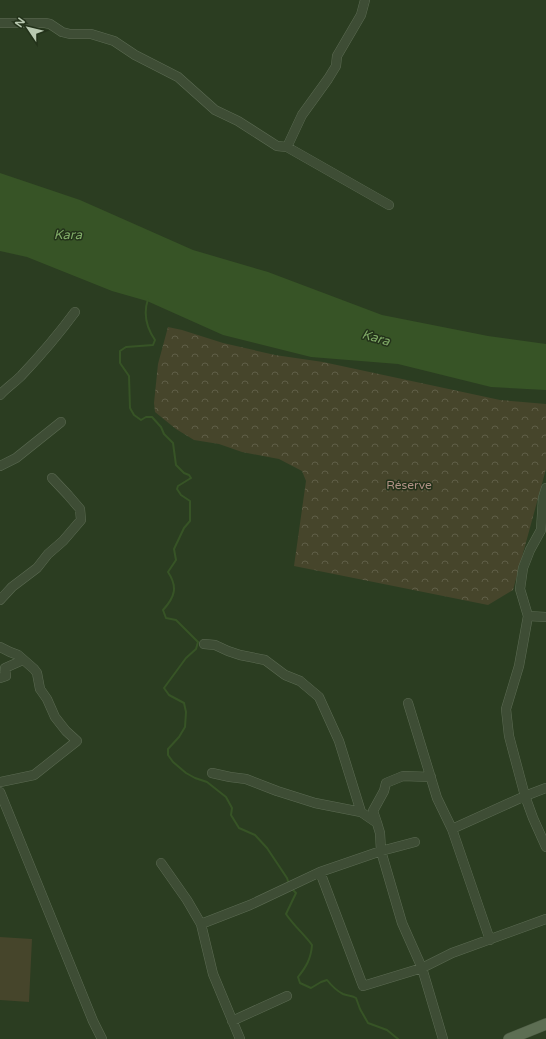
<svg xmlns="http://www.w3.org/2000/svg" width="546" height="1039" viewBox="0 0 546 1039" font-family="'Varela Round',sans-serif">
<defs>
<pattern id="forest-crowns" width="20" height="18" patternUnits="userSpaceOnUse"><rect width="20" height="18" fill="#46452b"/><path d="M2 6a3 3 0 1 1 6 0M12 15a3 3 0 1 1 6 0" fill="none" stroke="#5f5e47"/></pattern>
</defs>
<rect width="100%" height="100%" fill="#2b3d21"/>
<path fill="#46452b" d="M0,937L32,939L29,1002L0,1000Z"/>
<path fill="url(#forest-crowns)" d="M168,327L182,330L223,343L275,355L323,362L500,400L546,404V469L513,590L488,605L294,566L306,481L302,471L279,459L242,452L219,444L194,440L176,429L155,412L154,403L158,364Z"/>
<path fill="#375426" d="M0,173L80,200L193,250L268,272L382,315L488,336L546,344V390L491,387L398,364L311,357L223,335L147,301L112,291L27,257L0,251Z"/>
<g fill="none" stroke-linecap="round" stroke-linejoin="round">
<path stroke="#375426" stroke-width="2" d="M148,299C143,314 146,327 155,340L153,345L126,347L120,351V363L129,376L130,408L134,415L141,420L146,417H152L161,427L164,434L173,443L176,465L184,473L189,475L191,478L178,486L177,489L181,495L190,501V521L184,528L174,549L176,560L168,572C178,587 175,597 163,610L166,618L176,620L198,642L196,649L186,658L164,688L169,695L184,703L186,712L185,727L179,737L168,749V755L173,762L186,773L195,778L207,782L226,797L232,808L231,815L239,828L255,835L267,848L287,878L289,884
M291,888L296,893L286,914C294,926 304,934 312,945C311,959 306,967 298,977L300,983L311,988L321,982L327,980C331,985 337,991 343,994C348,996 351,995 356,998L360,1009L368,1023L387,1030L398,1039"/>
<g stroke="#5c6b53" stroke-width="10">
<path id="minor" d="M0,23H45L50,24L62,32L70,34H91L114,41L135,55L178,77L215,110L238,121L277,146L287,147L389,205
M287,147L302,115L328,79L336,66L337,56L361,15L365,0
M0,395C6,388 14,383 21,376C40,356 58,335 75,312
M0,466L16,458L61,422
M546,488L543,498L541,530L530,550L523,568L520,589L528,616L519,666L506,709L509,736L525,796L533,818L546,847
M0,600L12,587L37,568L48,554L63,541L81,520L80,509L68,495L52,478
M528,616L546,617
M204,644L215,645L228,651L240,655L265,660L285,675L300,681L319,697L339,741L361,812
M0,647L10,652L18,655L34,669L37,673L40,689L47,699L55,717L66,731L77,741L34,775L0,782
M0,678L6,676L5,668L23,660
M408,703L437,798L452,829L490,940
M212,773L230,777L246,779L277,791L315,803L361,812L377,823L380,833L381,851L402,923L422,968L443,1039
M0,792L93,1021L102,1039
M377,823L373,811L384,791L386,783L403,776L431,777
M452,829L525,796L546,788
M161,863L187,900L201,924L213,974L240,1039
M320,872L363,986L422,968L452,953L546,919
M201,924L250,905L320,872L381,851L415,842
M232,1021L287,996"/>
</g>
<g stroke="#4a5941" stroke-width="12">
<path id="major" d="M509,1039L546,1024"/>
</g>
<use href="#minor" stroke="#3e4d35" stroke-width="9"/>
<use href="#major" stroke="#5d6e53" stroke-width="11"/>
</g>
<g text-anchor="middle" stroke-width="3" stroke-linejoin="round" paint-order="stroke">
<g font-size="12" fill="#b09185" stroke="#23321a">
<text x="409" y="489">Réserve</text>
</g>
<g font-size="13" font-style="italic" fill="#80ab67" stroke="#23321a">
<text x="68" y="239">Kara</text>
<text transform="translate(376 337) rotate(16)" y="5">Kara</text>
</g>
</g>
<g transform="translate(28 28) rotate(305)" stroke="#23321a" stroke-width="3" paint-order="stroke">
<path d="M0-3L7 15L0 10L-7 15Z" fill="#b9c9b1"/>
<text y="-6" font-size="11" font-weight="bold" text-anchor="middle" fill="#b9c9b1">N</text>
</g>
</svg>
